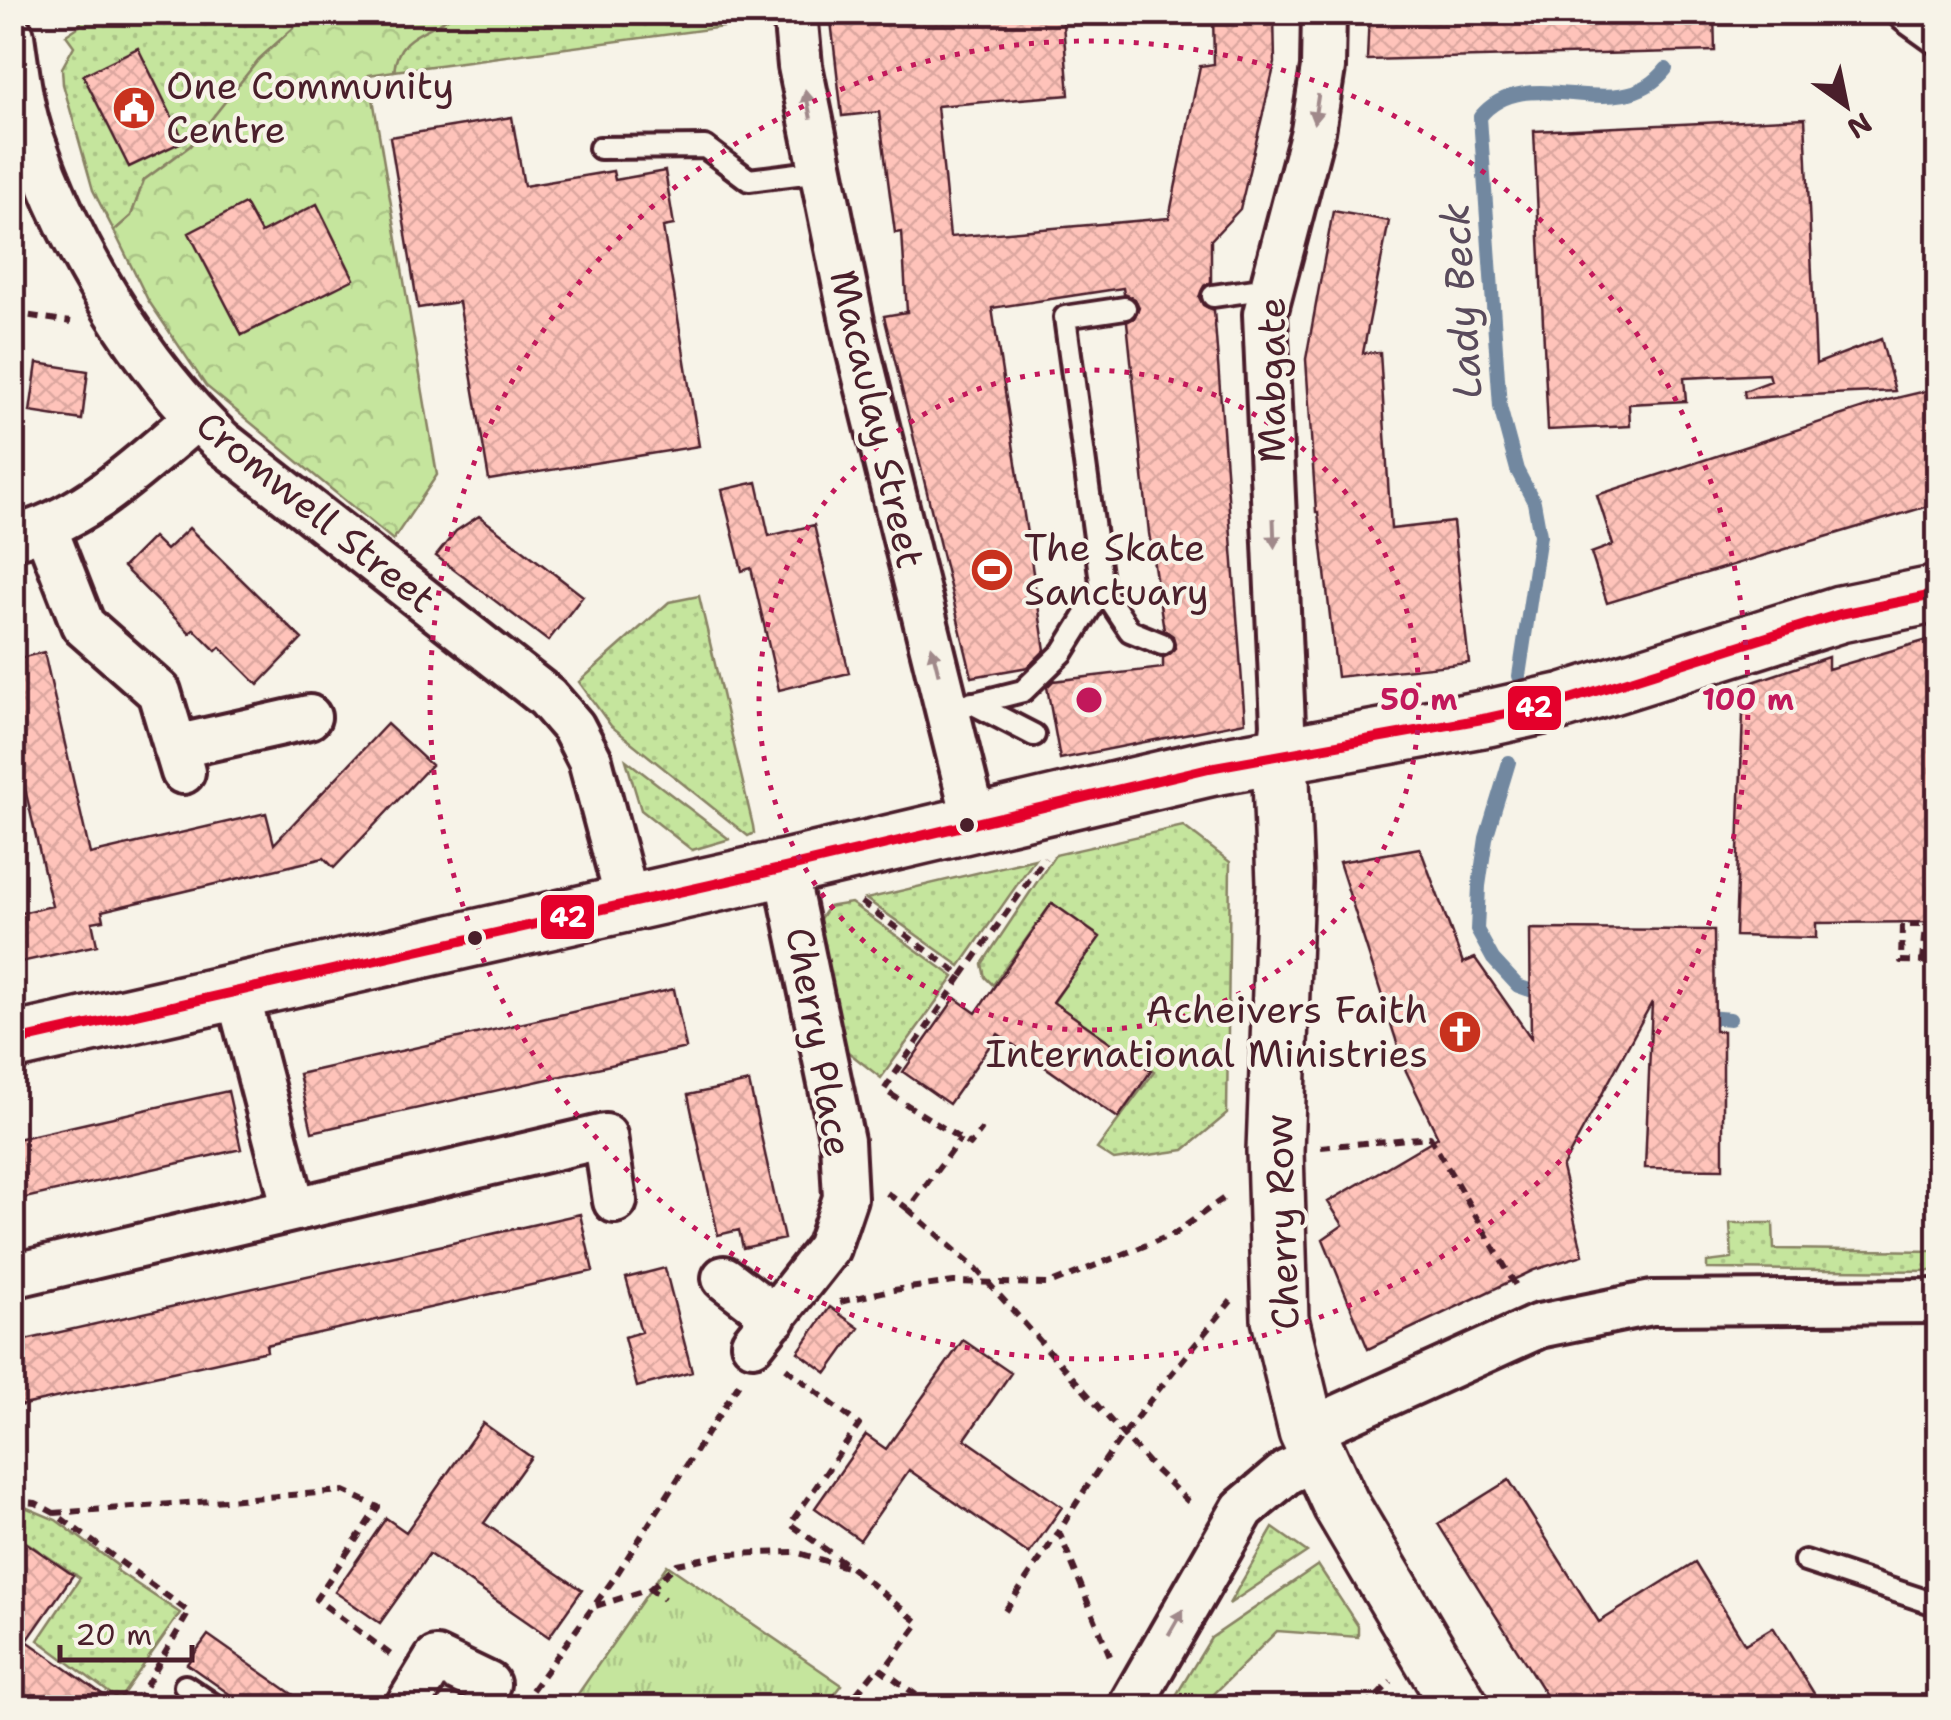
<svg xmlns="http://www.w3.org/2000/svg" width="1951" height="1720" viewBox="0 0 1951 1720" font-family="'Shantell Sans',sans-serif">
<defs>
<pattern id="grass-dots" width="8" height="8" patternUnits="userSpaceOnUse" patternTransform="scale(2.5)"><rect width="8" height="8" fill="#c5e59d"/><path d="M2 2h.1M6 6h.1" fill="none" stroke="#abc487" stroke-width="1.8" stroke-linecap="round"/></pattern>
<pattern id="forest-crowns" width="20" height="18" patternUnits="userSpaceOnUse" patternTransform="scale(2.5)"><rect width="20" height="18" fill="#c5e59d"/><path d="M2 6a3 3 0 1 1 6 0M12 15a3 3 0 1 1 6 0" fill="none" stroke="#abc487"/></pattern>
<pattern id="park-tufts" width="24" height="20" patternUnits="userSpaceOnUse" patternTransform="scale(2.5)"><rect width="24" height="20" fill="#c5e59d"/><path d="M3 7l-1-3M5 7V3M7 7l1-3M15 17l-1-3M17 17v-4M19 17l1-3" fill="none" stroke="#abc487"/></pattern>
<pattern id="building-cross-hatch" width="8" height="8" patternUnits="userSpaceOnUse" patternTransform="scale(2.5)"><rect width="8" height="8" fill="#ffc3ba"/><path d="M0 0l8 8M0 8l8-8" fill="none" stroke="#dca7a0"/></pattern>
</defs>
<rect width="100%" height="100%" fill="#f7f3e8"/>
<filter id="ink" filterUnits="userSpaceOnUse"><feTurbulence type="fractalNoise" baseFrequency=".01" numOctaves="2"/><feDisplacementMap in="SourceGraphic" scale="20" xChannelSelector="R" yChannelSelector="G"/><feConvolveMatrix kernelMatrix="1 2 1 2 8 2 1 2 1" color-interpolation-filters="sRGB"/></filter>
<g filter="url(#ink)">
<path fill="url(#grass-dots)" stroke="#888264" stroke-width="2.5" d="M79,13H310L259,59L190,146L144,180L131,216L114,231L93,190L63,84L62,68L74,46L66,35L81,25Z
M455,13H753L754,23L394,71C398,32 428,33 455,13Z
M699,596L753,826L754,833L748,836L611,726L579,682L669,602Z
M626,760L729,839H730L692,850L641,810Z
M1183,826L1230,862L1227,1114L1184,1150L1114,1160L1097,1149L1154,1072L1072,1016L1049,1009L1099,936L1052,903L993,985L985,977L982,964L1055,855Z
M1035,859L960,966L866,899Z
M851,903L954,977L881,1078L843,1048L817,923L828,907Z
M1730,1223H1773L1774,1249L1938,1251V1271L1707,1269V1262L1732,1259Z
M13,1502L56,1520L118,1566L116,1570L180,1613L119,1700L38,1640L80,1578L26,1542L13,1560Z
M1273,1528L1307,1552L1229,1604Z
M1318,1565L1358,1626V1637L1277,1631L1201,1707H1169L1211,1638Z"/>
<path fill="url(#forest-crowns)" stroke="#888264" stroke-width="2.5" d="M310,13H455C428,34 398,32 394,71L369,75L437,475L393,540L206,386L148,300L114,231L131,216L144,180L190,146L259,59Z"/>
<path fill="url(#park-tufts)" stroke="#888264" stroke-width="2.5" d="M667,1565L842,1685L825,1707H569Z"/>
<g fill="none" stroke-linecap="round" stroke-linejoin="round">
<path stroke="#7288a0" stroke-width="14" d="M1519,676L1540,535L1534,502L1517,470L1500,407L1480,117C1528,58 1618,131 1666,69
M1509,762L1486,838L1479,886L1477,930L1493,959L1518,986L1547,996
M1696,1016L1730,1019"/>
</g>
<path fill="url(#building-cross-hatch)" stroke="#4a1f2b" stroke-width="2.5" d="M830,12H1062L1069,95L937,106L950,237L1169,218L1200,66L1214,64L1213,12H1274L1275,63L1240,209L1211,240V282L1204,286L1199,297L1203,305L1214,310L1245,722L1060,759L1047,687L1053,681L1163,668V658L1175,648L1173,636L1164,630L1149,533L1127,322L1134,318L1139,307L1135,299L1124,294L1123,288L992,308L1045,650L1028,667L972,677L884,316L907,312L902,232L895,233L879,112L842,116Z
M1369,12H1714L1715,51L1367,60Z
M138,48L184,141L129,167L83,75Z
M512,117L524,186L613,171L615,180L665,171L674,225L663,227L699,446L489,480L459,302L418,308L390,137Z
M1805,118L1816,364L1881,339L1895,391L1745,398L1744,391L1771,381L1769,374L1684,378L1686,401L1629,404L1630,426L1548,430L1534,131Z
M245,204L261,233L317,204L354,279L242,335L189,233Z
M1333,211L1389,221L1363,353L1380,352L1391,529L1453,522L1469,663L1337,677L1318,512H1316L1306,359Z
M37,363L88,371L82,420L30,412Z
M1938,388V503L1607,603L1591,553L1613,545L1597,495L1888,400Z
M757,482L769,536L814,525L849,673L779,690L751,568L742,571L722,490Z
M479,516L583,596L548,641L436,556L456,531Z
M189,528L302,639L258,685L220,647L216,651L194,629L190,633L123,567L153,537L166,550Z
M1938,637V922L1816,923V938L1735,936L1744,685L1828,657V669Z
M44,652L90,854L266,813L274,844L387,724L431,765L334,868L324,858L102,911L104,920L92,922L97,945L12,964V915L52,906L12,732V660Z
M1420,848L1463,963L1475,958L1531,1038L1530,929L1714,930L1715,1031H1723V1169L1645,1168L1652,1002L1562,1168L1583,1255L1534,1270L1368,1349L1323,1239L1343,1225L1328,1202L1438,1137L1406,1071L1339,862Z
M1052,903L1100,937L1053,1002L1151,1071L1118,1118L998,1034L949,1104L903,1072L955,998L976,1013Z
M674,989L686,1048L312,1132L299,1074Z
M749,1082L784,1239L743,1248L739,1230L718,1235L688,1095Z
M228,1091L241,1149L12,1201V1140Z
M580,1214L593,1271L266,1345L267,1351L19,1406L12,1377V1343Z
M665,1268L692,1372L637,1387L624,1337L641,1332L626,1278Z
M830,1307L859,1328L827,1373L798,1352Z
M963,1340L1011,1373L965,1439L1062,1507L1029,1554L909,1470L860,1540L815,1508L866,1435L886,1449Z
M483,1423L531,1457L484,1523L582,1590L549,1637L429,1554L380,1623L335,1592L386,1518L406,1532Z
M1509,1480L1599,1622L1695,1562L1745,1644L1773,1627L1823,1708H1554L1438,1524Z
M25,1542L73,1575L27,1641L122,1708H12V1560Z
M208,1635L312,1708H249L187,1664Z"/>
<g fill="none" stroke-linecap="round" stroke-linejoin="round">
<g stroke="#4a1f2b" stroke-width="28">
<path id="lane" d="M600,148L705,147L749,180L821,171
M1213,296L1269,288
M1102,589L1130,631L1162,644
M972,703L1034,735
M947,710L1023,691L1063,652L1102,589L1065,317L1125,308
M1805,1561L1938,1605
M185,1686L218,1708"/>
</g>
<g stroke="#4a1f2b" stroke-width="50">
<path id="street" d="M795,12L800,66L856,341L975,822
M1910,12L1938,32
M12,36C17,71 21,108 33,141C69,246 140,366 222,442L547,697L573,727L590,760L628,903
M46,530L83,625L159,692L183,772
M12,538C87,519 138,466 196,418
M175,747L309,717
M1280,753L1283,725L1265,314L1313,131L1323,68L1324,12
M237,991L294,1209
M12,1276L605,1136L615,1201
M724,1278L775,1317
M753,1343L828,1248L845,1198L842,1141L785,868
M1307,1431L1539,1326L1652,1303L1938,1301
M406,1708L436,1659L488,1684
M1129,1708L1243,1509L1287,1472L1319,1458"/>
</g>
<g stroke="#4a1f2b" stroke-width="62">
<path id="secondary" d="M1280,753L1285,883L1275,1151L1280,1319L1307,1431L1341,1505L1461,1708
M12,1042L785,868L1209,768L1488,718L1564,701L1840,614L1938,594"/>
</g>
<path stroke="#4a1f2b" stroke-width="6" stroke-dasharray="10 8" stroke-linecap="butt" d="M12,236L16,216
M12,313L71,322
M861,902L962,976L884,1090L970,1145L982,1129
M1938,925H1902L1901,961L1938,962
M1923,962L1926,925
M962,976L1045,858
M1321,1147L1430,1137L1519,1291
M887,1193L908,1209L960,1139
M908,1209L976,1269L1152,1467L1194,1507
M840,1302L886,1291L954,1282L1049,1284L1174,1234L1228,1195
M786,1368L859,1425L790,1524L853,1569
M12,1501L36,1503L54,1513L189,1612L133,1708
M54,1513L344,1491L378,1507L316,1599L391,1655
M650,1589L677,1564L726,1554L795,1552L853,1569L919,1623L883,1671
M596,1606L650,1589L664,1599
M1005,1611L1058,1533
M1110,1656L1059,1532C1107,1448 1170,1376 1231,1301
M532,1690L615,1577L740,1382
M813,1697L826,1708
M845,1708L878,1667L934,1708
M953,1708L966,1697L978,1708
M1365,1708L1391,1682"/>
<use href="#lane" stroke="#f7f3e8" stroke-width="20"/>
<use href="#street" stroke="#f7f3e8" stroke-width="42"/>
<use href="#secondary" stroke="#f7f3e8" stroke-width="55"/>
<g stroke="#f7f3e8" stroke-width="18">
<path id="bus-1" d="M12,1042L785,868L1209,768L1488,718L1564,701L1840,614L1938,594"/>
</g>
<use href="#bus-1" stroke="#e4002b" stroke-width="10"/>
</g>
<defs><path id="oneway-solid" d="M-6-.8H1V-3.2L6.5 0L1 3.2V.8H-6Z" transform="scale(2.5)"/></defs>
<g fill="#a0898a">
<use href="#oneway-solid" transform="translate(808 104) rotate(-101)"/>
<use href="#oneway-solid" transform="translate(1316 109) rotate(99)"/>
<use href="#oneway-solid" transform="translate(1274 533) rotate(88)"/>
<use href="#oneway-solid" transform="translate(935 660) rotate(-104)"/>
<use href="#oneway-solid" transform="translate(1176 1622) rotate(-60)"/>
</g>
</g>
<g fill="none" stroke="#c2185b" stroke-width="5" stroke-dasharray="5 10">
<circle cx="1089" cy="700" r="330"/>
<circle cx="1089" cy="700" r="659"/>
</g>
<defs>
<g id="civic-disc" transform="scale(2.25)"><circle r="9.5" fill="#c8321e" stroke="#f7f3e8"/><path d="M-.6-6.5H3V-4.5H.6V-3L4-1V1h2V6H-6V1h2V-1L-.6-3ZM-1.2 2.5V6h2.4V2.5Z" fill="#fff"/></g>
<g id="stadium-disc" transform="scale(2.25)"><circle r="9.5" fill="#c8321e" stroke="#f7f3e8"/><path d="M0-5a6.5 5 0 1 0 0 10a6.5 5 0 1 0 0-10ZM-3.5-1.8h7v3.6h-7Z" fill="#fff"/></g>
<g id="church-disc" transform="scale(2.25)"><circle r="9.5" fill="#c8321e" stroke="#f7f3e8"/><path d="M-1.2-6h2.4v3.5h3.3v2.4h-3.3V6h-2.4V-.1h-3.3v-2.4h3.3Z" fill="#fff"/></g>
</defs>
<g fill-rule="evenodd">
<use href="#civic-disc" x="134" y="108"/>
<use href="#stadium-disc" x="992" y="570"/>
<use href="#church-disc" x="1460" y="1032"/>
</g>
<g fill="#4a1f2b" stroke="#f7f3e8" stroke-width="4">
<circle cx="967" cy="825" r="9"/>
<circle cx="475" cy="938" r="9"/>
</g>
<g text-anchor="middle" stroke-width="8" stroke-linejoin="round" paint-order="stroke">
<g font-size="38" fill="#4a1f2b" stroke="#f7f3e8" text-anchor="start">
<text x="166" y="99">One Community<tspan x="166" dy="44">Centre</tspan></text>
<text x="1024" y="561">The Skate<tspan x="1024" dy="44">Sanctuary</tspan></text>
<text x="1428" y="1023" text-anchor="end">Acheivers Faith<tspan x="1428" dy="44">International Ministries</tspan></text>
</g>
<g font-size="38" fill="#4a1f2b" stroke="#f7f3e8">
<text transform="translate(1272 380) rotate(-90)" y="13">Mabgate</text>
<text transform="translate(877 419) rotate(77)" y="13">Macaulay Street</text>
<text transform="translate(316 512) rotate(39)" y="13">Cromwell Street</text>
<text transform="translate(819 1042) rotate(80)" y="13">Cherry Place</text>
<text transform="translate(1282 1222) rotate(-92)" y="13">Cherry Row</text>
</g>
<g font-size="40" font-style="italic" fill="#5a4b5c" stroke="#f7f3e8">
<text transform="translate(1461 301) rotate(-94)" y="14">Lady Beck</text>
</g>
</g>
<circle cx="1089" cy="700" r="15" fill="#c2185b" stroke="#f7f3e8" stroke-width="5"/>
<g font-size="30" text-anchor="middle" font-weight="bold" fill="#c2185b" stroke="#f7f3e8" stroke-width="8" stroke-linejoin="round" paint-order="stroke">
<text x="1419" y="710">50 m</text>
<text x="1748" y="710">100 m</text>
</g>
<g stroke="#f7f3e8" stroke-width="4">
<rect x="1506" y="684" width="57" height="48" rx="10" fill="#e4002b"/>
<rect x="539" y="893" width="57" height="48" rx="10" fill="#e4002b"/>
</g>
<g font-size="28" text-anchor="middle" font-weight="bold" fill="#fff">
<text x="1534" y="717">42</text>
<text x="568" y="927">42</text>
</g>
<rect width="1951" height="1720" fill="none" stroke="#f7f3e8" stroke-width="50"/>
<rect x="25" y="25" width="1901" height="1670" fill="none" stroke="#4a1f2b" stroke-width="4" filter="url(#ink)"/>
<g transform="translate(1846 105) rotate(147)" stroke="#f7f3e8" stroke-width="8" paint-order="stroke">
<path d="M0-8L18 38L0 25L-18 38Z" fill="#4a1f2b"/>
<text y="-15" font-size="28" font-weight="bold" text-anchor="middle" fill="#4a1f2b">N</text>
</g>
<path d="M60 1645v15h132v-15" fill="none" stroke="#4a1f2b" stroke-width="5"/>
<text x="75" y="1645" font-size="30" fill="#4a1f2b" stroke="#f7f3e8" stroke-width="8" paint-order="stroke">20 m</text>
</svg>
